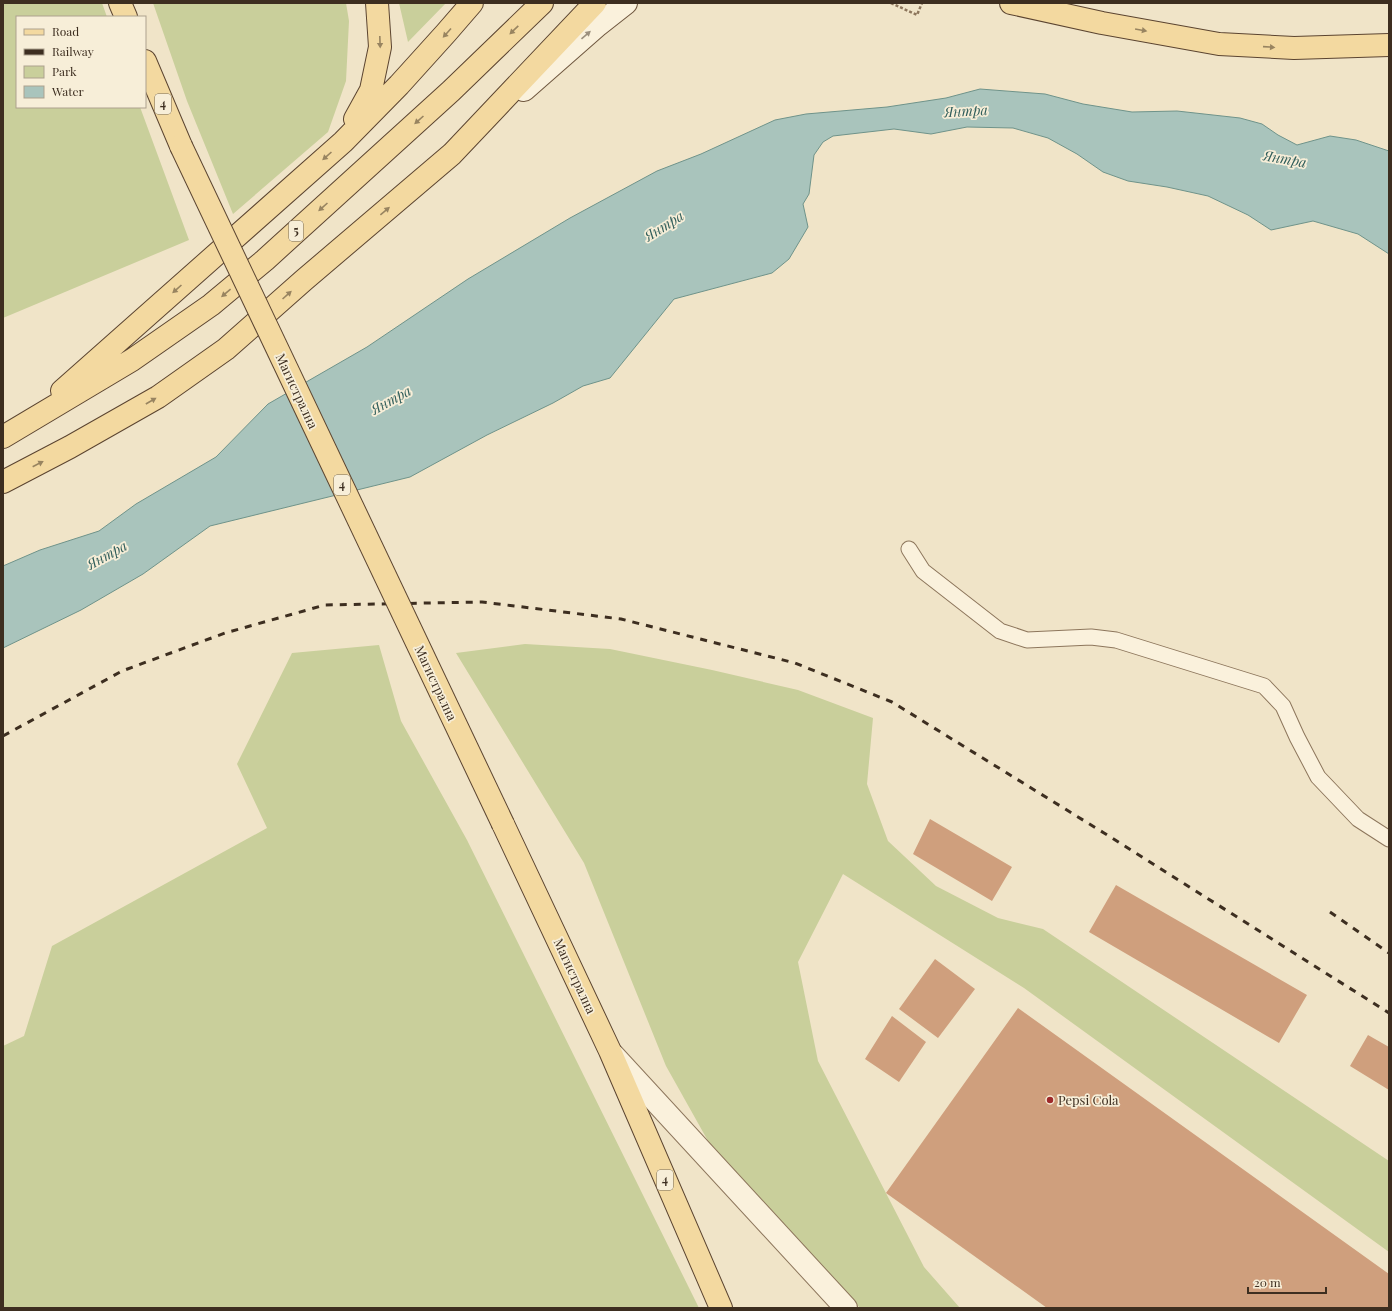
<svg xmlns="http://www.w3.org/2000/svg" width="1392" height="1311" viewBox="0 0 1392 1311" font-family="'Playfair Display',serif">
<rect width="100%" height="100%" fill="#f0e4c8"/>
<path fill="#c9cf9b" d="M3,3H102L107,17H17V107H140L189,240L3,318Z
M153,3H346L349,21L346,81L328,132L233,214L187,101Z
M399,3H446L408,42Z
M525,644L610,649L712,670L798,690L873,718L867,784L888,841L936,886L998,918L1043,929L1389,1161V1252L1024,988L843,874L798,962L818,1061L924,1267L960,1308H860L717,1157L666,1066L584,863L456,653Z
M379,645L401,721L467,840L699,1308H3V1046L24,1036L52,946L267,828L237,764L292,653Z"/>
<path fill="#a9c4bc" stroke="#6f938a" d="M980,89L1045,94L1083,104L1132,112L1177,111L1240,118L1262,124L1278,135L1297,145L1330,136L1356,140L1389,151V254L1358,234L1313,221L1271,230L1248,215L1208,196L1167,187L1128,181L1103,172L1077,154L1048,138L1013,128L967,127L931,134L894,129L833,136L823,142L814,155L809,194L803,204L808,227L789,259L772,273L674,299L610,378L583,386L553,403L487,435L410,477L210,526L143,574L81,610L3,648V566L40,550L99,531L136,504L216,457L268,404L367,347L468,279L570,218L657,171L701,154L775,120L806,114L887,107L946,98Z"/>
<path fill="#cf9f7d" d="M930,819L1012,867L992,901L913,854Z
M1116,885L1307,995L1279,1043L1089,932Z
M935,959L975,989L938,1038L899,1009Z
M1018,1008L1389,1274V1306L1388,1308H1047L886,1193Z
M892,1016L926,1042L899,1082L865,1059Z
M1368,1035L1389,1047V1090L1350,1066Z"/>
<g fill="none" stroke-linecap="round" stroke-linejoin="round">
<g stroke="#8d765c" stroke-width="17">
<path id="service" d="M909,549L923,571L1000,631L1027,640L1091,637L1116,640L1264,686L1283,706L1297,737L1318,777L1358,819L1389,839"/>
</g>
<g stroke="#8d765c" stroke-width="24">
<path id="tertiary" d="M613,1055L846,1308"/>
</g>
<g stroke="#6f573f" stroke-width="24">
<path id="secondary" d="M524,90L598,25L626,3"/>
</g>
<g stroke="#5b4430" stroke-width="24">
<path id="primary" d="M120,3L126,17
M1011,3L1102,23L1219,44L1294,48L1389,45
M145,61L181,146
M355,119L371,90L380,47L377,3
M62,391L343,142L399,85L446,33L472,3
M3,437L132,360L211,305L265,260L451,91L542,3
M3,482L70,447L158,397L226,349L304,280L452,154L595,3
M503,824L610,1051L721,1308"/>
</g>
<path stroke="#8d765c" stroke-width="2.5" stroke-dasharray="3 2" stroke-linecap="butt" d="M891,3L917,15L922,3"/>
<use href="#service" stroke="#faf1dc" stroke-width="15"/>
<use href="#tertiary" stroke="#faf1dc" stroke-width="22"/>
<use href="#secondary" stroke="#faf1dc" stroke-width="22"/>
<use href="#primary" stroke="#f3d9a0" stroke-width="22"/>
<path stroke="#3d2e20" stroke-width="3" stroke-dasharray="7 7" stroke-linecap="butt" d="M3,736L122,671L225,633L325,605L482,602L621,619L795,663L892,702L1104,833L1389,1013
M1330,912L1389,953"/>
<g stroke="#5b4430" stroke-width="24" stroke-linecap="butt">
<path id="primary-bridge" d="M181,146L503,824"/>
</g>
<use href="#primary-bridge" stroke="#f3d9a0" stroke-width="22"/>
</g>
<defs><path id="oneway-solid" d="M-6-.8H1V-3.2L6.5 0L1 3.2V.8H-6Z"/></defs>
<g fill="#988460">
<use href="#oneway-solid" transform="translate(514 30) rotate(136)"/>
<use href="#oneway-solid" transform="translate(1141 30) rotate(10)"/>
<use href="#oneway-solid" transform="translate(447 33) rotate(132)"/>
<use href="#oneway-solid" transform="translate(380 42) rotate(88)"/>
<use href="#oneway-solid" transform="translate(1269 47) rotate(4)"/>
<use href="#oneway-solid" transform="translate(419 120) rotate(138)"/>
<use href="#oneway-solid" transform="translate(327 156) rotate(138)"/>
<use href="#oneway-solid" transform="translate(323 207) rotate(138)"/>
<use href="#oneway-solid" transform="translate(385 211) rotate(-40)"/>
<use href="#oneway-solid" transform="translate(177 289) rotate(138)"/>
<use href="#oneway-solid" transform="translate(226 293) rotate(140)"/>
<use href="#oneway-solid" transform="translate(287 295) rotate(-42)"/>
<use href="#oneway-solid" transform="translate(151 401) rotate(-30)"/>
<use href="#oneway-solid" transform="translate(38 464) rotate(-27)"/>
</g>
<use fill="#9c907e" href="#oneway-solid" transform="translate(586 35) rotate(-41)"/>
<circle fill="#9e2a2b" stroke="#f7eed8" stroke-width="1.5" cx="1050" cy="1100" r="4"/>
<g text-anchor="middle" stroke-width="3.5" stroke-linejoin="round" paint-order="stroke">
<g fill="#f7eed8" stroke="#756857" stroke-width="1">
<rect x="155" y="94" width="16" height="20" rx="3"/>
<rect x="289" y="221" width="14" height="20" rx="3"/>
<rect x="334" y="475" width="16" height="20" rx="3"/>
<rect x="657" y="1170" width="16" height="20" rx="3"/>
</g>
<g font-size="12" font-weight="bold" fill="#3d2e20">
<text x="163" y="108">4</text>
<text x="296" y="235">5</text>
<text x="342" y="489">4</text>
<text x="665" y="1184">4</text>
</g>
<g font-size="13" fill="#3d2e20" stroke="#f7eed8">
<text transform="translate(297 391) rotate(65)" y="5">Магистрална</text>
<text transform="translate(436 683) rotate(65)" y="5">Магистрална</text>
<text transform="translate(575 976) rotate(65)" y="5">Магистрална</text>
</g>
<g font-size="13" fill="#3d2e20" stroke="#f7eed8" text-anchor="start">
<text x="1058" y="1105">Pepsi Cola</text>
</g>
<g font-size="14" font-style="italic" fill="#2f5d5a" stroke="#f7eed8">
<text transform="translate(966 111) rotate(-3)" y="5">Янтра</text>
<text transform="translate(1285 159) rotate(10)" y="5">Янтра</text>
<text transform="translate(664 226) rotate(-32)" y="5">Янтра</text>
<text transform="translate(391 400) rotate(-29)" y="5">Янтра</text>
<text transform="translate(107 555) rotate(-29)" y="5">Янтра</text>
</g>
</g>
<rect width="1392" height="1311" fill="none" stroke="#3d2e20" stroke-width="8"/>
<rect x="16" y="16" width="130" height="92" fill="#f7eed8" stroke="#ada18e"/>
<rect x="24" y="29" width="20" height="6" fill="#f3d9a0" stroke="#ada18e"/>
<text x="52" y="36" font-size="12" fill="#3d2e20">Road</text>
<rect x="24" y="49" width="20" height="6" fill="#3d2e20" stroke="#ada18e"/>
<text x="52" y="56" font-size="12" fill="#3d2e20">Railway</text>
<rect x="24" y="66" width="20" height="12" fill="#c9cf9b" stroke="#ada18e"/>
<text x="52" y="76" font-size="12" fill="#3d2e20">Park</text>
<rect x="24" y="86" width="20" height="12" fill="#a9c4bc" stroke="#ada18e"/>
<text x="52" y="96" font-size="12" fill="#3d2e20">Water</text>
<path d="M1248 1287v6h78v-6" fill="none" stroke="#3d2e20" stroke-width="2"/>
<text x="1254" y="1287" font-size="12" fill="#3d2e20" stroke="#f7eed8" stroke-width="3" paint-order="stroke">20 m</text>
</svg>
